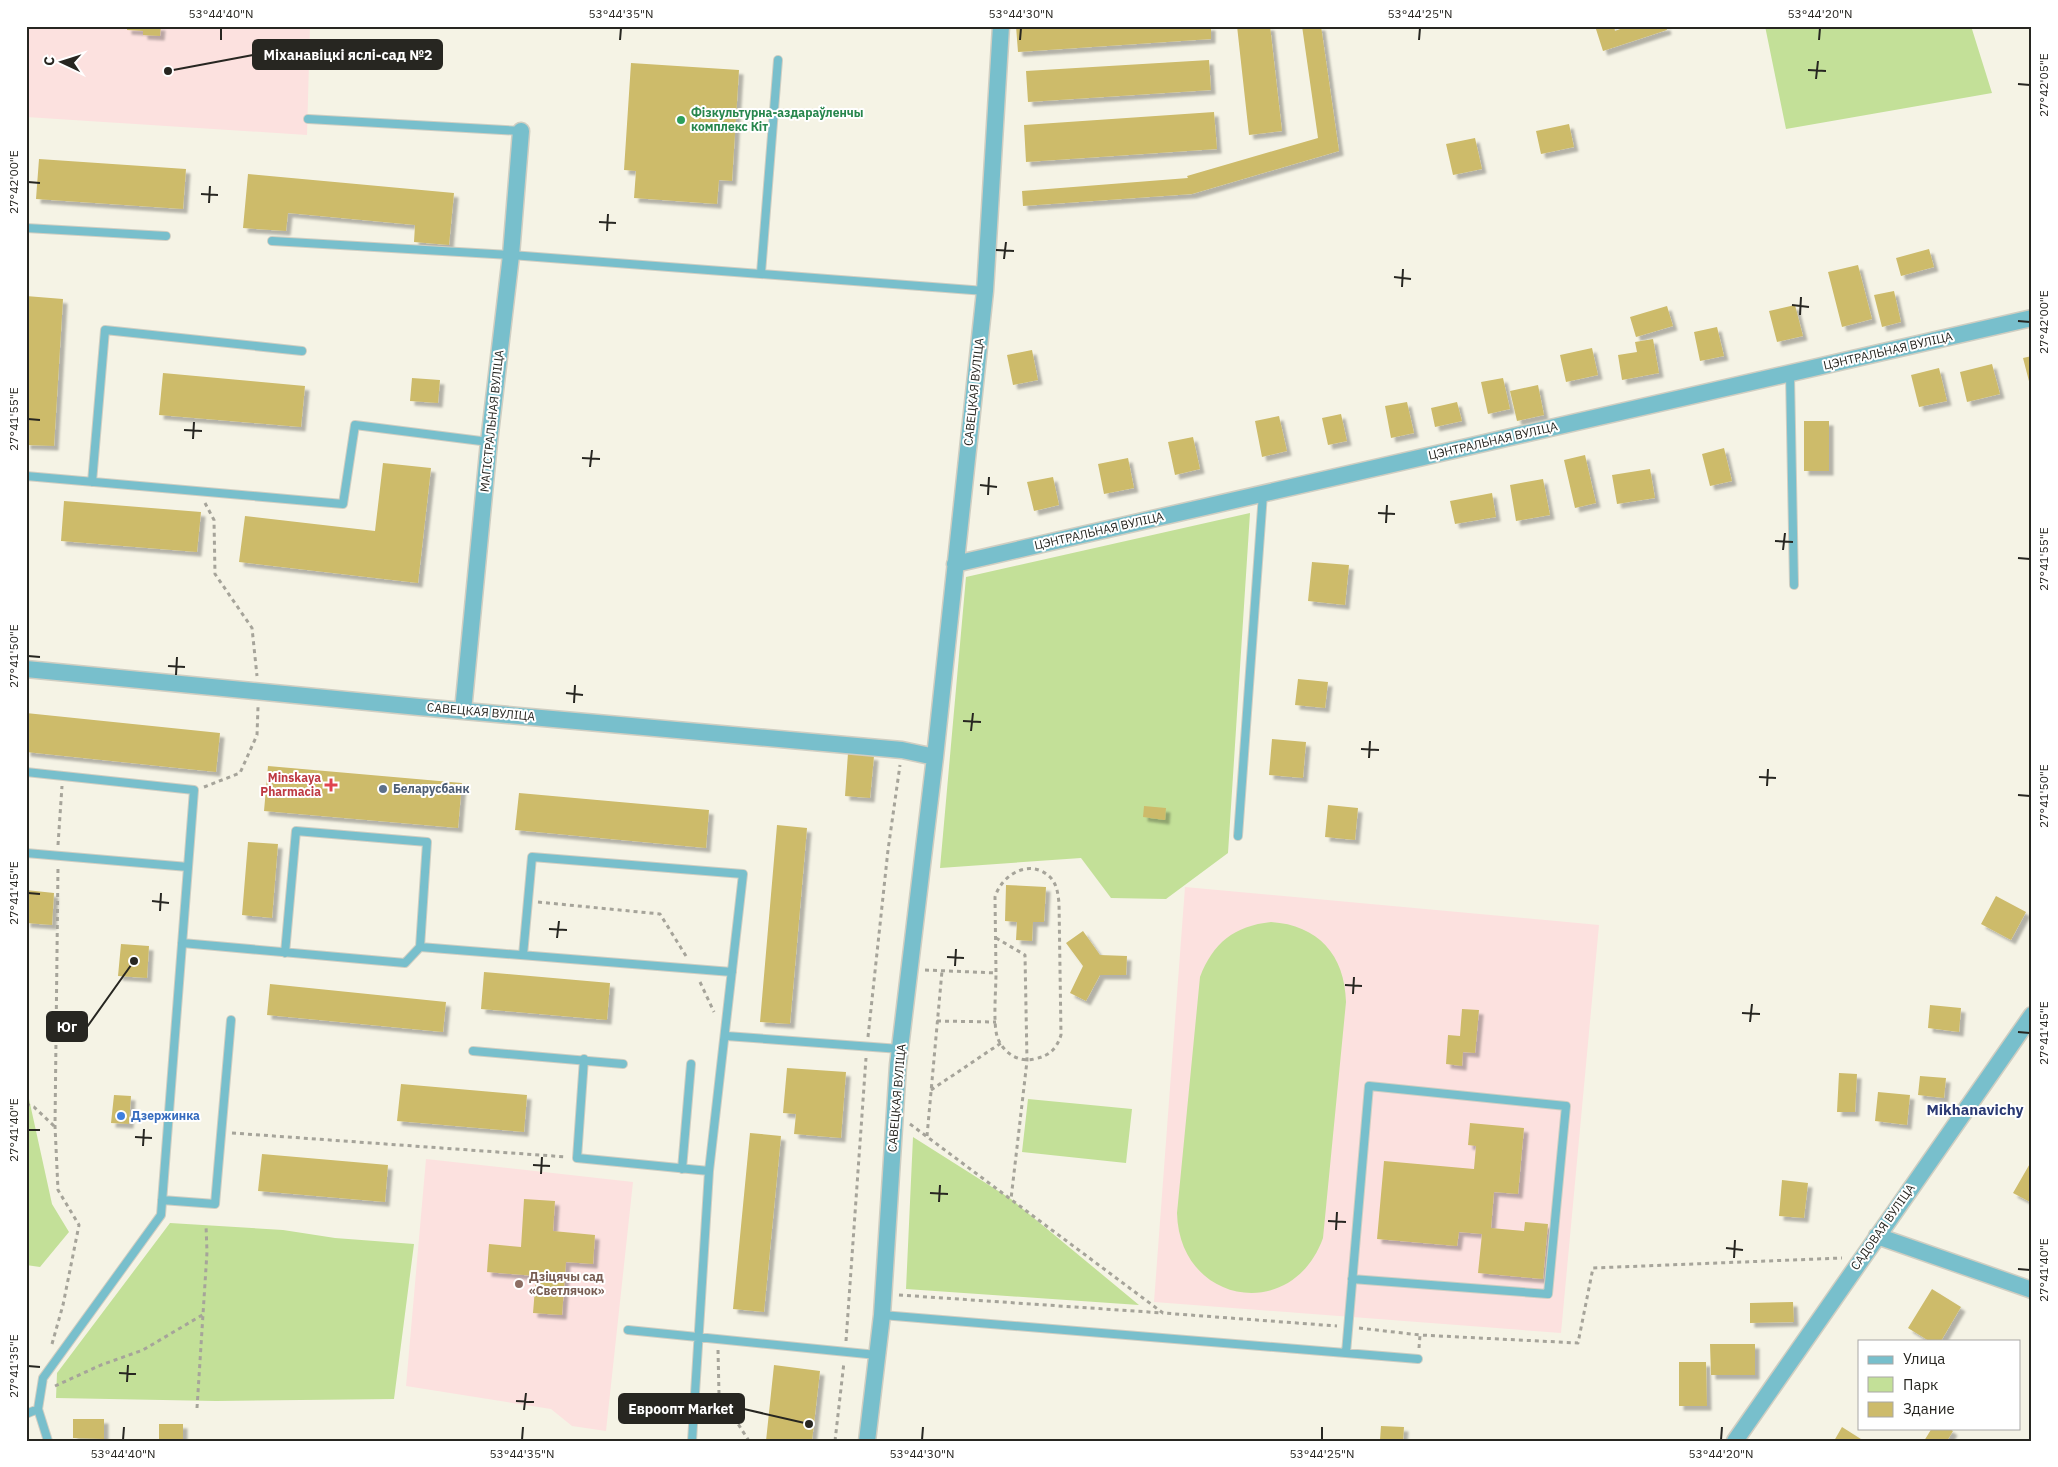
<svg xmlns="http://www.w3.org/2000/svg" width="2058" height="1467" viewBox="0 0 2058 1467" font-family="'IBM Plex Sans',sans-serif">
<defs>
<filter id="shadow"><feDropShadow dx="4.5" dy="4.5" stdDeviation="1" flood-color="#0004"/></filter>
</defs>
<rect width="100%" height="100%" fill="#f5f3e5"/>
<path fill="#fce1df" d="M26,26H310L307,135L26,117Z
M1185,887L1599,925L1561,1333L1154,1302Z
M426,1159L633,1182L606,1431L572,1426L551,1409L406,1386Z"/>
<path fill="#c3e098" d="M1765,26H1971L1992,93L1786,129Z
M1250,513L1228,853L1166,899L1111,898L1081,858L940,868L966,577Z
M1271,922C1318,925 1345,955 1346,1002L1323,1238C1292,1324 1179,1304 1177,1213L1200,977C1213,943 1234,926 1271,922Z
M26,1099H29L52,1204L69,1232L40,1267L26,1265Z
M1028,1099L1132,1109L1126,1163L1022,1152Z
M913,1137L1011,1199L1139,1305L906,1289Z
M170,1223L283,1230L335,1238L414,1244L394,1399L216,1401L56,1398L57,1373Z"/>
<path fill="#cdbb6b" filter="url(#shadow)" d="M127,26H161L160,36L143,35V31L127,30Z
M1016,26H1211V39L1018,52Z
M1237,26H1270L1282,131L1249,135Z
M1302,26H1321L1339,151L1192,194L1023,206L1022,191L1188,178L1187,176L1318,138Z
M1595,26H1614L1615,31L1628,26H1666L1667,30L1603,51Z
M1209,60L1211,90L1028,102L1026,71Z
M631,63L739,70L732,181L719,180L717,204L634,198L636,171L624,170Z
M1214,112L1217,149L1026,162L1024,125Z
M1569,124L1574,147L1541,154L1536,131Z
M1475,138L1482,169L1453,175L1446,144Z
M39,159L186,169L183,209L36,199Z
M248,174L454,193L449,245L414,242L415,225L288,213L286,231L243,228Z
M1929,249L1934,267L1901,276L1896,258Z
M1858,265L1872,319L1842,327L1828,272Z
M1894,291L1901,322L1882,327L1874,295Z
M26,296L63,299L54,446L26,445Z
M1795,305L1803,336L1777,342L1769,311Z
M1667,306L1673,326L1636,337L1630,317Z
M1717,327L1724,356L1700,361L1694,332Z
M1653,339L1659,373L1622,380L1618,355L1637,352L1635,342Z
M1592,348L1598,375L1566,382L1560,355Z
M1032,350L1038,380L1013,385L1007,355Z
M2032,356V389H2031L2023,358Z
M1992,364L2000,394L1967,402L1960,372Z
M1939,368L1947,401L1919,407L1911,375Z
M163,373L305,386L301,427L159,415Z
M412,378L440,380L438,403L410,401Z
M1503,378L1510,409L1488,414L1481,382Z
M1538,385L1544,415L1517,421L1510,391Z
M1407,402L1414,433L1391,438L1385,406Z
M1457,402L1462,421L1435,427L1431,408Z
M1341,414L1347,441L1328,445L1322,418Z
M1279,416L1287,451L1262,457L1255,421Z
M1804,421H1829V471H1804Z
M1193,437L1200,469L1175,475L1168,442Z
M1724,448L1732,481L1710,486L1702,454Z
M1585,455L1596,503L1575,508L1564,460Z
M1128,458L1134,488L1104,494L1098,464Z
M383,463L431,468L418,583L239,562L245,516L375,531Z
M1650,469L1655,498L1617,504L1612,475Z
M1053,477L1059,505L1034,511L1027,482Z
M1543,479L1550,515L1516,521L1510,485Z
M1492,493L1496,517L1455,524L1450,501Z
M64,501L201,512L197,552L61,541Z
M1312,562L1349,565L1345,605L1308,601Z
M1298,679L1328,682L1325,708L1295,705Z
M26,713L220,733L216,772L26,752Z
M1272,739L1306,742L1303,778L1269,775Z
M848,753L874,756L870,798L845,796Z
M268,766L462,783L458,828L264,811Z
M519,793L709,810L706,848L515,830Z
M1328,805L1358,808L1355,840L1325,837Z
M1144,806L1166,808L1165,820L1143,817Z
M777,825L807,828L790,1024L760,1022Z
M248,842L278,844L272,918L242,915Z
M1006,885L1046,887L1044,922H1033L1032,941L1016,940L1017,922L1005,921Z
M26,890L54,893L52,925L26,923Z
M1996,896L2026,912L2011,940L1981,924Z
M1083,931L1100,955L1127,956L1126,975H1100L1086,1001L1070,993L1083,966L1066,943Z
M121,944L149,946L147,978L118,976Z
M484,972L610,983L607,1020L481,1009Z
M270,984L446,1002L443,1032L267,1015Z
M1930,1005L1961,1008L1959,1032L1928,1028Z
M1462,1009L1479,1010L1475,1053L1463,1052L1462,1066L1446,1064L1448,1035L1460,1036Z
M787,1068L846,1072L841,1138L794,1134L796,1114L783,1113Z
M1839,1073L1857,1074L1855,1112H1837Z
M1920,1076L1946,1078L1944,1098L1918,1095Z
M401,1084L527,1095L524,1132L397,1121Z
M1878,1092L1910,1095L1907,1125L1875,1121Z
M114,1095L131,1096L129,1124L111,1123Z
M1470,1123L1524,1128L1518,1194L1494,1192L1491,1228L1524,1231L1525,1222L1548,1224L1543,1279L1478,1273L1482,1234L1459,1232L1457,1246L1377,1239L1384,1161L1474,1169L1476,1146L1468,1145Z
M750,1133L781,1136L764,1312L733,1309Z
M262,1154L388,1165L385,1202L258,1191Z
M2032,1160V1203L2013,1193Z
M1782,1180L1808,1183L1804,1218L1779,1216Z
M524,1199L555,1201L553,1231L595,1235L593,1264L566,1262L562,1315L533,1313L536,1276L487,1272L489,1244L521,1247Z
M1932,1289L1961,1307L1941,1341H1929L1908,1328Z
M1793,1302L1794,1322L1750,1323V1303Z
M1710,1344H1755V1375H1711Z
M1679,1362H1706L1707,1406H1679Z
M774,1365L820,1371L812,1441H766Z
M73,1419H104V1439L73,1438Z
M159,1424H183V1441H159Z
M1381,1426L1404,1427L1403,1441L1380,1440Z
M1842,1427L1864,1441H1834Z
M1932,1428H1949L1953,1431L1947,1441H1924Z"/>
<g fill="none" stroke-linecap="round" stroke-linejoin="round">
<g stroke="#d0cec2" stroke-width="10">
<path id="lane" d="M308,119L521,131
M26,228L166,236
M272,241L511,255L985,291
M761,273L778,60
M1790,374L1794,585
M26,476L343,504L355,425L489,442
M92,482L105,330L302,351
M26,772L194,790L161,1215L43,1378L38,1409
M1238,836L1263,494
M26,853L188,867
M182,943L405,963L420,947L732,972
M285,953L296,831L427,842L420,947
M523,955L532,857L743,874L709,1171L692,1441
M726,1036L900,1049
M473,1051L623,1064
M584,1059L577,1158L709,1171
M682,1169L691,1064
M162,1200L215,1204L231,1020
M882,1315L1418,1359
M628,1330L877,1355
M1346,1353C1354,1264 1362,1175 1369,1086L1566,1106L1548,1294L1352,1279
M26,1414L38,1409L48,1441"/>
</g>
<g stroke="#d0cec2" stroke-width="19">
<path id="street" d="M955,564L2032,318
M26,669L419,707L902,750L935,757L898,1065L882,1315L867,1441
M463,711L489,442L511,255L521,131
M935,757L985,291L1001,26
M1877,1236L2032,1290
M1735,1441L2032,1015"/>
</g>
<path stroke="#a6a49a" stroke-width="3" stroke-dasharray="4 4" stroke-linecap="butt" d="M205,503L214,520L215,574L252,628L257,676
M204,787L240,773L257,735L258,707
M58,845L62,786
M538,902L660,914L686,956
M996,938L1025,955L1027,1061L1011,1199
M925,970L996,973L995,897C1002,874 1030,858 1050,877C1057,884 1058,894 1059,903L1061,1035C1056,1050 1049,1056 1034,1059C1018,1063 1002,1052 997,1036C993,1022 996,989 996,973
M700,982L714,1012
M937,1021L996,1022
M868,1037L888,850L900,765
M931,1090L1001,1043
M26,1104L34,1107L54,1126
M910,1124L1163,1313L1337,1326
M232,1133L567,1157
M927,1136L942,971
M899,1295L1163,1313
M1359,1328L1420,1335
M846,1341L866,1058
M52,1344L63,1305L79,1225L58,1190L55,1126L58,866
M1419,1348L1420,1335L1578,1343L1593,1268L1842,1258
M718,1350L719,1394L749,1441
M55,1386L101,1365L143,1350L204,1314
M197,1408L207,1252L206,1225
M835,1441L844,1362"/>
<use href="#lane" stroke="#78bfcc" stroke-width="8"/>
<use href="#street" stroke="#78bfcc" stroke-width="16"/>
</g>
<path fill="none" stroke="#272621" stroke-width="2" d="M221,40V28M620,40L621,28M1020,40L1021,28M1419,40L1420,28M1819,40L1820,28M1808,70L1826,71M1816,79L1818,61M2018,84L2030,85M28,182L40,183M201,194L218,195M209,203L210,186M599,222L616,223M607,231L608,214M996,250L1014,251M1004,259L1006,242M1394,277L1411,279M1402,287L1403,269M1792,305L1809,307M1800,315L1801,297M2018,321L2030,322M28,419L40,420M184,430L202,431M193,439L194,422M582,458L600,459M590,467L592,450M980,485L997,487M988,495L989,477M1378,513L1395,514M1386,523L1387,505M1775,541L1793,542M1783,550L1785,533M2018,558L2030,559M28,656L40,657M168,666L185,667M176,675L177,657M566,693L583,695M574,703L575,685M963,721L981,722M971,731L973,713M1361,749L1379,750M1369,758L1370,741M1759,777L1776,778M1767,786L1768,769M2018,795L2030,796M28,893L40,894M152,901L169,903M160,911L161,893M549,929L567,930M557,938L559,921M947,957L964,958M955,966L956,949M1345,985L1362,986M1353,994L1354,977M1742,1013L1760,1014M1750,1022L1752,1004M2018,1032L2030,1033M28,1130H40M135,1137L152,1138M143,1146L144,1129M533,1165L550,1166M541,1174L542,1157M930,1193L948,1194M939,1202L940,1185M1328,1221L1346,1222M1336,1230L1337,1212M1726,1248L1743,1250M1734,1258L1735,1240M2018,1269L2030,1270M28,1366L40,1367M119,1373L136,1374M127,1382L128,1365M516,1401L534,1402M524,1410L526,1393M123,1440L124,1427M522,1440L523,1427M922,1440L923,1427M1322,1440V1427M1721,1440L1722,1427"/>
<circle fill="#2e9e5b" stroke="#fff" stroke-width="2" cx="681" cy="120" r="5"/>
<path fill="#e0444e" stroke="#fff" stroke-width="2" d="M328.5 777.5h5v5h5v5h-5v5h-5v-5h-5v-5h5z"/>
<circle fill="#5c6f8a" stroke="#fff" stroke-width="2" cx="383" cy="789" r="5"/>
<circle fill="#3f7fe0" stroke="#fff" stroke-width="2" cx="121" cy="1116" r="5"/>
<circle fill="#8d6e63" stroke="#fff" stroke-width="2" cx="519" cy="1284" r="5"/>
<g text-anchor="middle" stroke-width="4" stroke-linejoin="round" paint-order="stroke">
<g font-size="12" font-weight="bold" fill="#27864d" stroke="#fff" text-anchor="start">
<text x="691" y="117">Фізкультурна-аздараўленчы<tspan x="691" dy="14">комплекс Кіт</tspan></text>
</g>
<g font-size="12" fill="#272621" stroke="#fff">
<text transform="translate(1888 351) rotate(-13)" y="4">ЦЭНТРАЛЬНАЯ ВУЛІЦА</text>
<text transform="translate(974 392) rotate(-84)" y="4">САВЕЦКАЯ ВУЛІЦА</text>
<text transform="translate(492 421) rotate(-84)" y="4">МАГІСТРАЛЬНАЯ ВУЛІЦА</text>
<text transform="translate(1493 441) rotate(-13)" y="4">ЦЭНТРАЛЬНАЯ ВУЛІЦА</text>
<text transform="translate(1099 531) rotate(-13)" y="4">ЦЭНТРАЛЬНАЯ ВУЛІЦА</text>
<text transform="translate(481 712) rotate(5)" y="4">САВЕЦКАЯ ВУЛІЦА</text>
<text transform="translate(897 1098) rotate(-85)" y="4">САВЕЦКАЯ ВУЛІЦА</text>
<text transform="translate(1883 1227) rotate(-55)" y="4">САДОВАЯ ВУЛІЦА</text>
</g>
<g font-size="12" font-weight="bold" fill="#be3a42" stroke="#fff" text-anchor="end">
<text x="321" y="782">Minskaya<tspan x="321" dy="14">Pharmacia</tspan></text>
</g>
<g font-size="12" font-weight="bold" fill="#4e5e75" stroke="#fff" text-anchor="start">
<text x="393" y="793">Беларусбанк</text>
</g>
<g font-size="12" font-weight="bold" fill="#366cbe" stroke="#fff" text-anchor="start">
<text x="131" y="1120">Дзержинка</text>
</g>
<g font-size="12" font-weight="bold" fill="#785e54" stroke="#fff" text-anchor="start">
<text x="529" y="1281">Дзіцячы сад<tspan x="529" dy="14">«Светлячок»</tspan></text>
</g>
<g font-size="15" font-weight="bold" fill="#2b3a74" stroke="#fff">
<text x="1975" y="1115">Mikhanavichy</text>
</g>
</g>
<path fill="none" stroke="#272621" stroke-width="2" d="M168 71L253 55M134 961L87 1027M809 1424L744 1409"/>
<g fill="#272621" stroke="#fff" stroke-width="2">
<circle cx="168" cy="71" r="5"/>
<circle cx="134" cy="961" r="5"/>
<circle cx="809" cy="1424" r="5"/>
</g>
<g fill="#272621" stroke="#272621" stroke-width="2">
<rect x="253" y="40" width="189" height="29" rx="5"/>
<rect x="47" y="1012" width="40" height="29" rx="5"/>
<rect x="619" y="1394" width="125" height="29" rx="5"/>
</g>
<g font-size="14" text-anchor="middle" font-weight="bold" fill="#fff">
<text x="348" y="60">Міханавіцкі яслі-сад №2</text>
<text x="67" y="1032">Юг</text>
<text x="681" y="1414">Евроопт Market</text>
</g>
<rect width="2058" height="1467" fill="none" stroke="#ffffff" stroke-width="55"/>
<rect x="1858" y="1340" width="162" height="90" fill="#ffffff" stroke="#a9a8a6"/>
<rect x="1868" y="1356" width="25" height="8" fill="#78bfcc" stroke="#a9a8a6"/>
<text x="1903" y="1364" font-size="15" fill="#272621">Улица</text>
<rect x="1868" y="1377" width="25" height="15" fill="#c3e098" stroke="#a9a8a6"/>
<text x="1903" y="1390" font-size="15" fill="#272621">Парк</text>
<rect x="1868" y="1402" width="25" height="15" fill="#cdbb6b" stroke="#a9a8a6"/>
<text x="1903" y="1414" font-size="15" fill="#272621">Здание</text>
<g transform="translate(62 62) rotate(274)" stroke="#ffffff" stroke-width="4" paint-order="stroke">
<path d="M0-4L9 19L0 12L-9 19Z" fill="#272621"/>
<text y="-8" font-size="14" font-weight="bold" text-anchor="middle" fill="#272621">С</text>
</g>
<rect x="28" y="28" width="2002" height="1412" fill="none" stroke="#272621" stroke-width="2"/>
<g font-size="12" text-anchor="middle" fill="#272621">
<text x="221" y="18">53°44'40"N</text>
<text x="621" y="18">53°44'35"N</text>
<text x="1021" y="18">53°44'30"N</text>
<text x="1420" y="18">53°44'25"N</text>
<text x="1820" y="18">53°44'20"N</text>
<text transform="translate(2044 85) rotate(-90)" y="4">27°42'05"E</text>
<text transform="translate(14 182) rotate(-90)" y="4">27°42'00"E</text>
<text transform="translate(2044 322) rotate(-90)" y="4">27°42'00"E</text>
<text transform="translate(14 419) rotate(-90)" y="4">27°41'55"E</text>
<text transform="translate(2044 559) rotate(-90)" y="4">27°41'55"E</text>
<text transform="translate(14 656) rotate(-90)" y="4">27°41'50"E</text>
<text transform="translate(2044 796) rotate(-90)" y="4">27°41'50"E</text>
<text transform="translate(14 893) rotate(-90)" y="4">27°41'45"E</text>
<text transform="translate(2044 1033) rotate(-90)" y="4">27°41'45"E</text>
<text transform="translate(14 1130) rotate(-90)" y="4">27°41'40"E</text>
<text transform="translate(2044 1270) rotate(-90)" y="4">27°41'40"E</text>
<text transform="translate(14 1366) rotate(-90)" y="4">27°41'35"E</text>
<text x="123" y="1458">53°44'40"N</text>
<text x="522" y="1458">53°44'35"N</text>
<text x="922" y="1458">53°44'30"N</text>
<text x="1322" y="1458">53°44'25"N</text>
<text x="1721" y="1458">53°44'20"N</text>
</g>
</svg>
